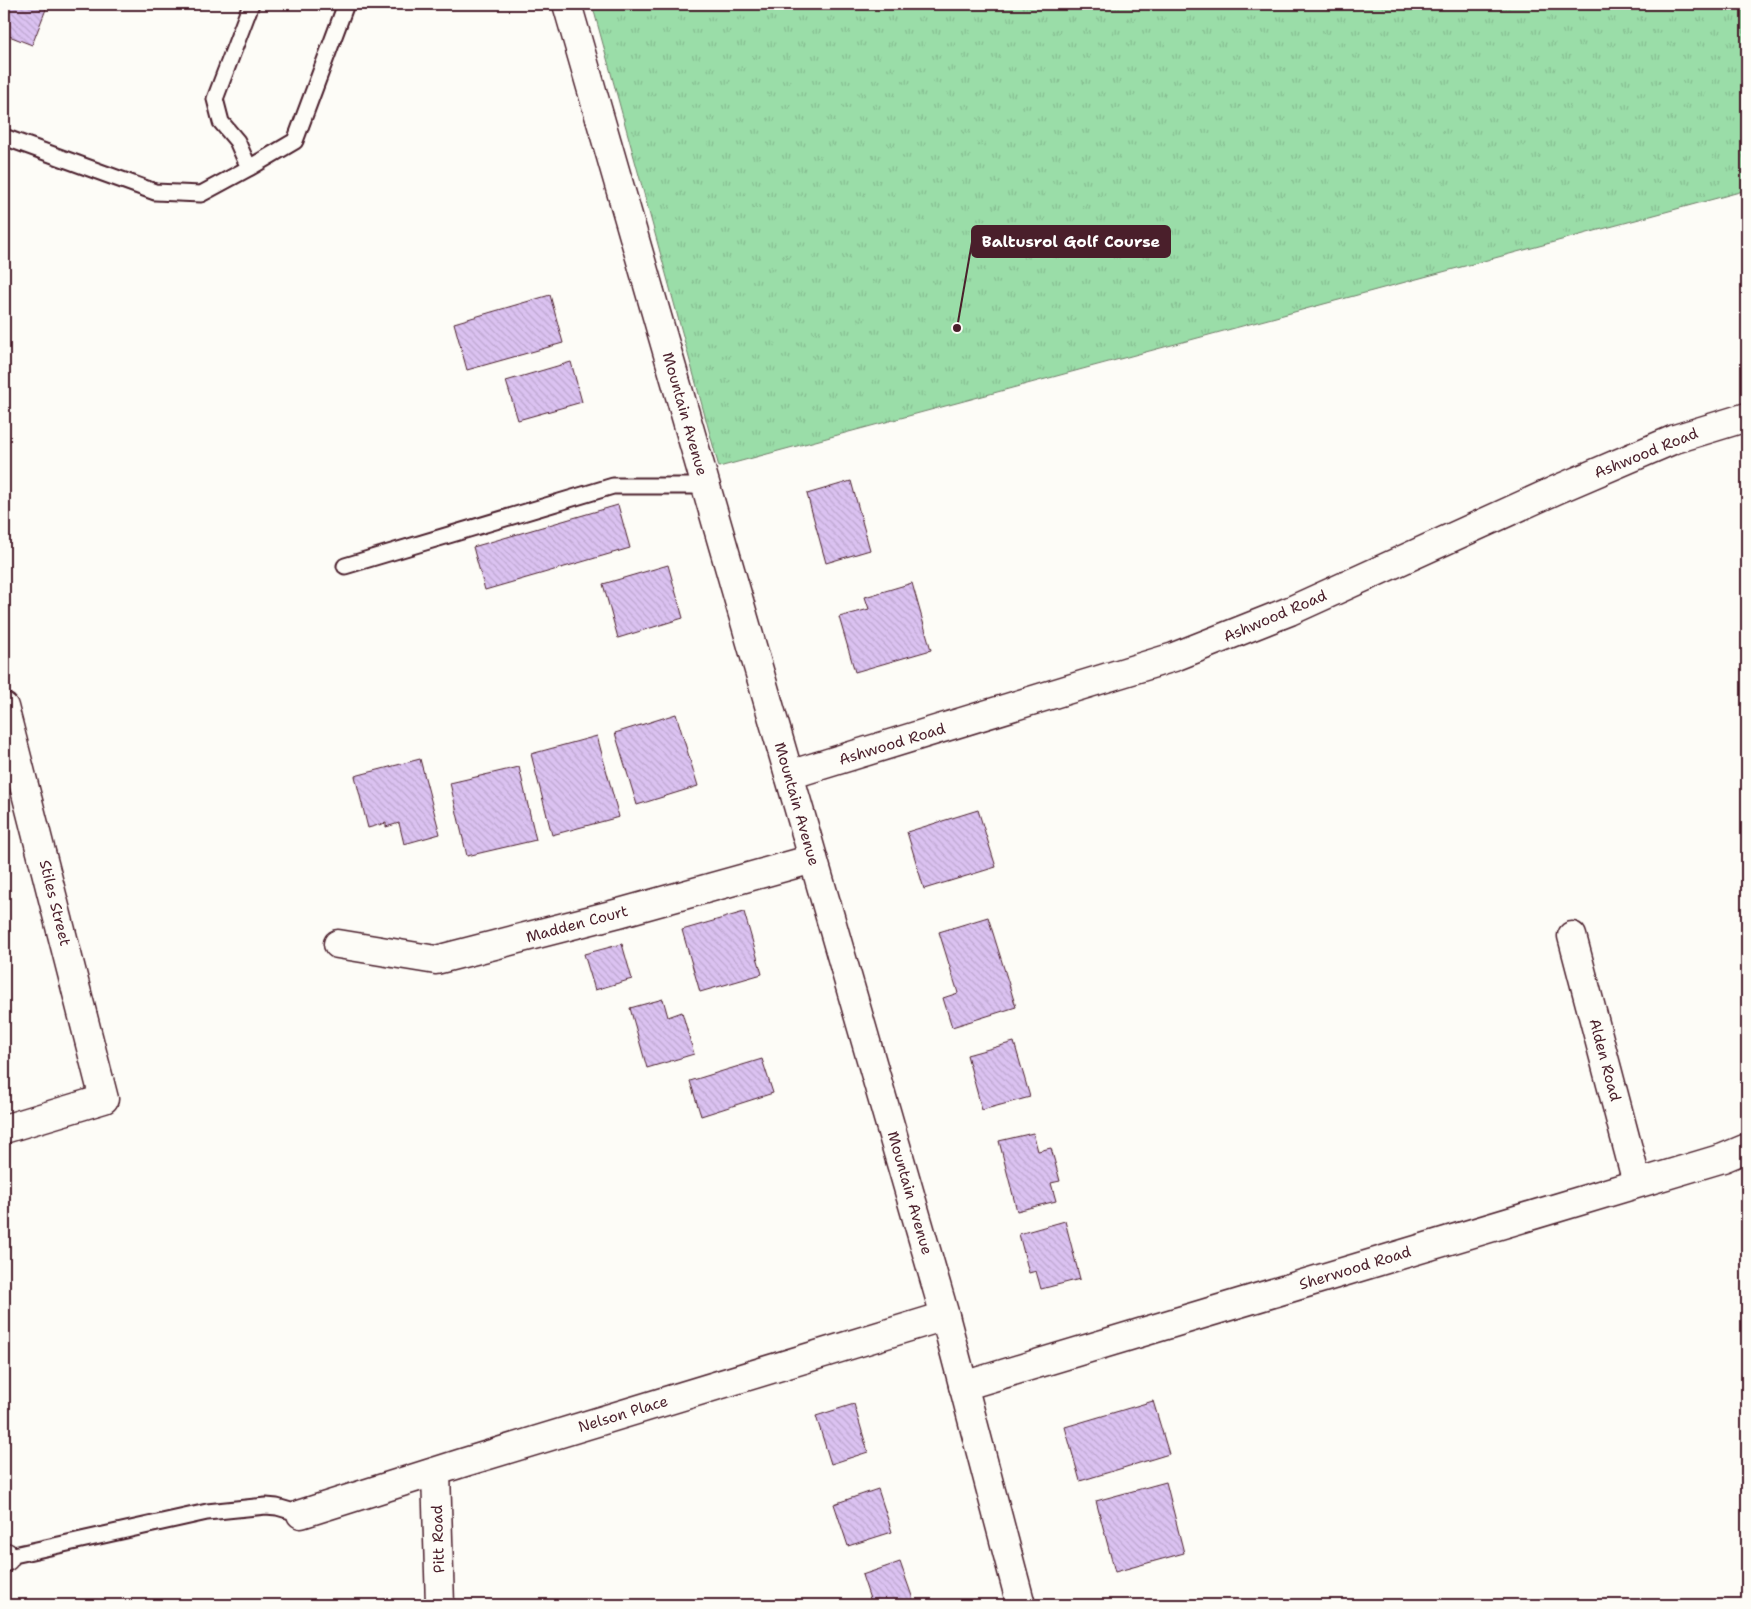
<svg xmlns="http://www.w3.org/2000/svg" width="1751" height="1609" viewBox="0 0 1751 1609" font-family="'Shantell Sans',sans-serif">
<defs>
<pattern id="grass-tufts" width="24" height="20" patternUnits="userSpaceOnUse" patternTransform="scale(1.25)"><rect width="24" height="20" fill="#9adda8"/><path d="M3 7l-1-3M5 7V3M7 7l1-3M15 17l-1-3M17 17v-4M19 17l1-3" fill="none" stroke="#86bd91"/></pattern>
<pattern id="building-back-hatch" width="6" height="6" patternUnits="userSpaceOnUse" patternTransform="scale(1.25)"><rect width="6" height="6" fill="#dbc2f1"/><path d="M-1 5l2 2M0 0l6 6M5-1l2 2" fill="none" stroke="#bda6cf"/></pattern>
</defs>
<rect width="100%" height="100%" fill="#fdfcf7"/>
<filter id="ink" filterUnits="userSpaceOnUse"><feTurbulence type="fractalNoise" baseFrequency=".02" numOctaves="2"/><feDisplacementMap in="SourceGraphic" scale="10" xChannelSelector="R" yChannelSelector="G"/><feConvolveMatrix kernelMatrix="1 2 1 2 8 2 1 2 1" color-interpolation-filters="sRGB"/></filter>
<g filter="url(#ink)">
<path fill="url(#grass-tufts)" stroke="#727e6a" d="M592,4H1747V190L719,467Z"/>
<path fill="url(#building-back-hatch)" stroke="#4a1f2b" d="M4,4H48L32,45L4,34Z
M550,295L563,343L467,370L454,323Z
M571,362L582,402L518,420L506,381Z
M851,481L870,550L826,563L807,494Z
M618,505L630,548L485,590L473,547Z
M668,565L683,618L618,638L603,584Z
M912,583L931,650L855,672L839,617L869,609L865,597Z
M676,714L698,786L637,805L615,733Z
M597,736L619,817L552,835L531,754Z
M420,759L440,834L404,844L399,823L386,827V823L368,828L355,776Z
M519,767L536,840L467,856L450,783Z
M978,810L996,867L924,889L907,832Z
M744,912L762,974L700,992L682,930Z
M988,917L1016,1007L952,1027L943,998L958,993L939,932Z
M622,944L632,979L595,990L584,954Z
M663,999L668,1017L682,1012L694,1054L647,1068L630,1008Z
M1014,1042L1030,1097L982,1110L967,1055Z
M762,1059L773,1093L701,1116L690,1081Z
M1033,1133L1038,1151L1051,1148L1060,1181L1051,1183L1056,1201L1017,1211L999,1141Z
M1065,1221L1080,1279L1041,1289L1036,1271L1029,1273L1019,1234Z
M1153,1401L1169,1454L1080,1481L1065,1427Z
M854,1404L868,1452L831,1464L816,1416Z
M1166,1482L1184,1553L1115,1572L1096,1501Z
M878,1489L892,1532L848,1546L834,1504Z
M900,1562L915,1605H872L862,1575Z"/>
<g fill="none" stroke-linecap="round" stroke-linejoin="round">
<g stroke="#4a1f2b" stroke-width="19">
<path id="service" d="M4,137L155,192L201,194L249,168L295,141L346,4
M249,168L237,141L221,122L215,99L251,4
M345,566L613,486H706
M5,1557L207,1512L266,1506L277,1507L301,1514"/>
</g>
<g stroke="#4a1f2b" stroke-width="31">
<path id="minor" d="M4,707L104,1099L4,1129
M789,775L1174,657L1290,611L1556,490L1675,439L1747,417
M1572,936L1637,1183
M338,944L436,960L619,913L813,859
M963,1386L1723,1158L1747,1148
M436,1472L440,1605
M301,1514L462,1463L945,1316
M4,1557H5"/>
</g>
<g stroke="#4a1f2b" stroke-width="31">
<path id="tertiary" d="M567,4L945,1316L1021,1605"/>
</g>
<use href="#service" stroke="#fdfcf7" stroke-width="15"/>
<use href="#minor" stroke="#fdfcf7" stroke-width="28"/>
<use href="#tertiary" stroke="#fdfcf7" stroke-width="28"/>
</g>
</g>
<g text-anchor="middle" stroke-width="5" stroke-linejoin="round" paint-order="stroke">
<g font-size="15" fill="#4a1f2b" stroke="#fdfcf7">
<text transform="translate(685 414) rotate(74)" y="5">Mountain Avenue</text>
<text transform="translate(1646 453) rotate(-22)" y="5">Ashwood Road</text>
<text transform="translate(1275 616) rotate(-23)" y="5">Ashwood Road</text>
<text transform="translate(892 744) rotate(-17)" y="5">Ashwood Road</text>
<text transform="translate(797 804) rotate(74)" y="5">Mountain Avenue</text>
<text transform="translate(55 903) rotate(76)" y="5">Stiles Street</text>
<text transform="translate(577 924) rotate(-15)" y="5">Madden Court</text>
<text transform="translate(1605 1060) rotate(75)" y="5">Alden Road</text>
<text transform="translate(910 1193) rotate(74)" y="5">Mountain Avenue</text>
<text transform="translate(1355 1268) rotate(-17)" y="5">Sherwood Road</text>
<text transform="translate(623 1414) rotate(-17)" y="5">Nelson Place</text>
<text transform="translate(438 1539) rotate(-92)" y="5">Pitt Road</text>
</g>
</g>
<path fill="none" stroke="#4a1f2b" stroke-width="2" d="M957 328L972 242"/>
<circle fill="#4a1f2b" stroke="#fdfcf7" stroke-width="2" cx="957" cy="328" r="5"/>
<rect fill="#4a1f2b" stroke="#4a1f2b" stroke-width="2" x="972" y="226" width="198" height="31" rx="5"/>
<g font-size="16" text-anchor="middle" font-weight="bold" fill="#fff">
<text x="1071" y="247">Baltusrol Golf Course</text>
</g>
<rect width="1751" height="1609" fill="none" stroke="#fdfcf7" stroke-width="20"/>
<rect x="10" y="10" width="1731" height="1589" fill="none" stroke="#4a1f2b" stroke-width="2" filter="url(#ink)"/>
</svg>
